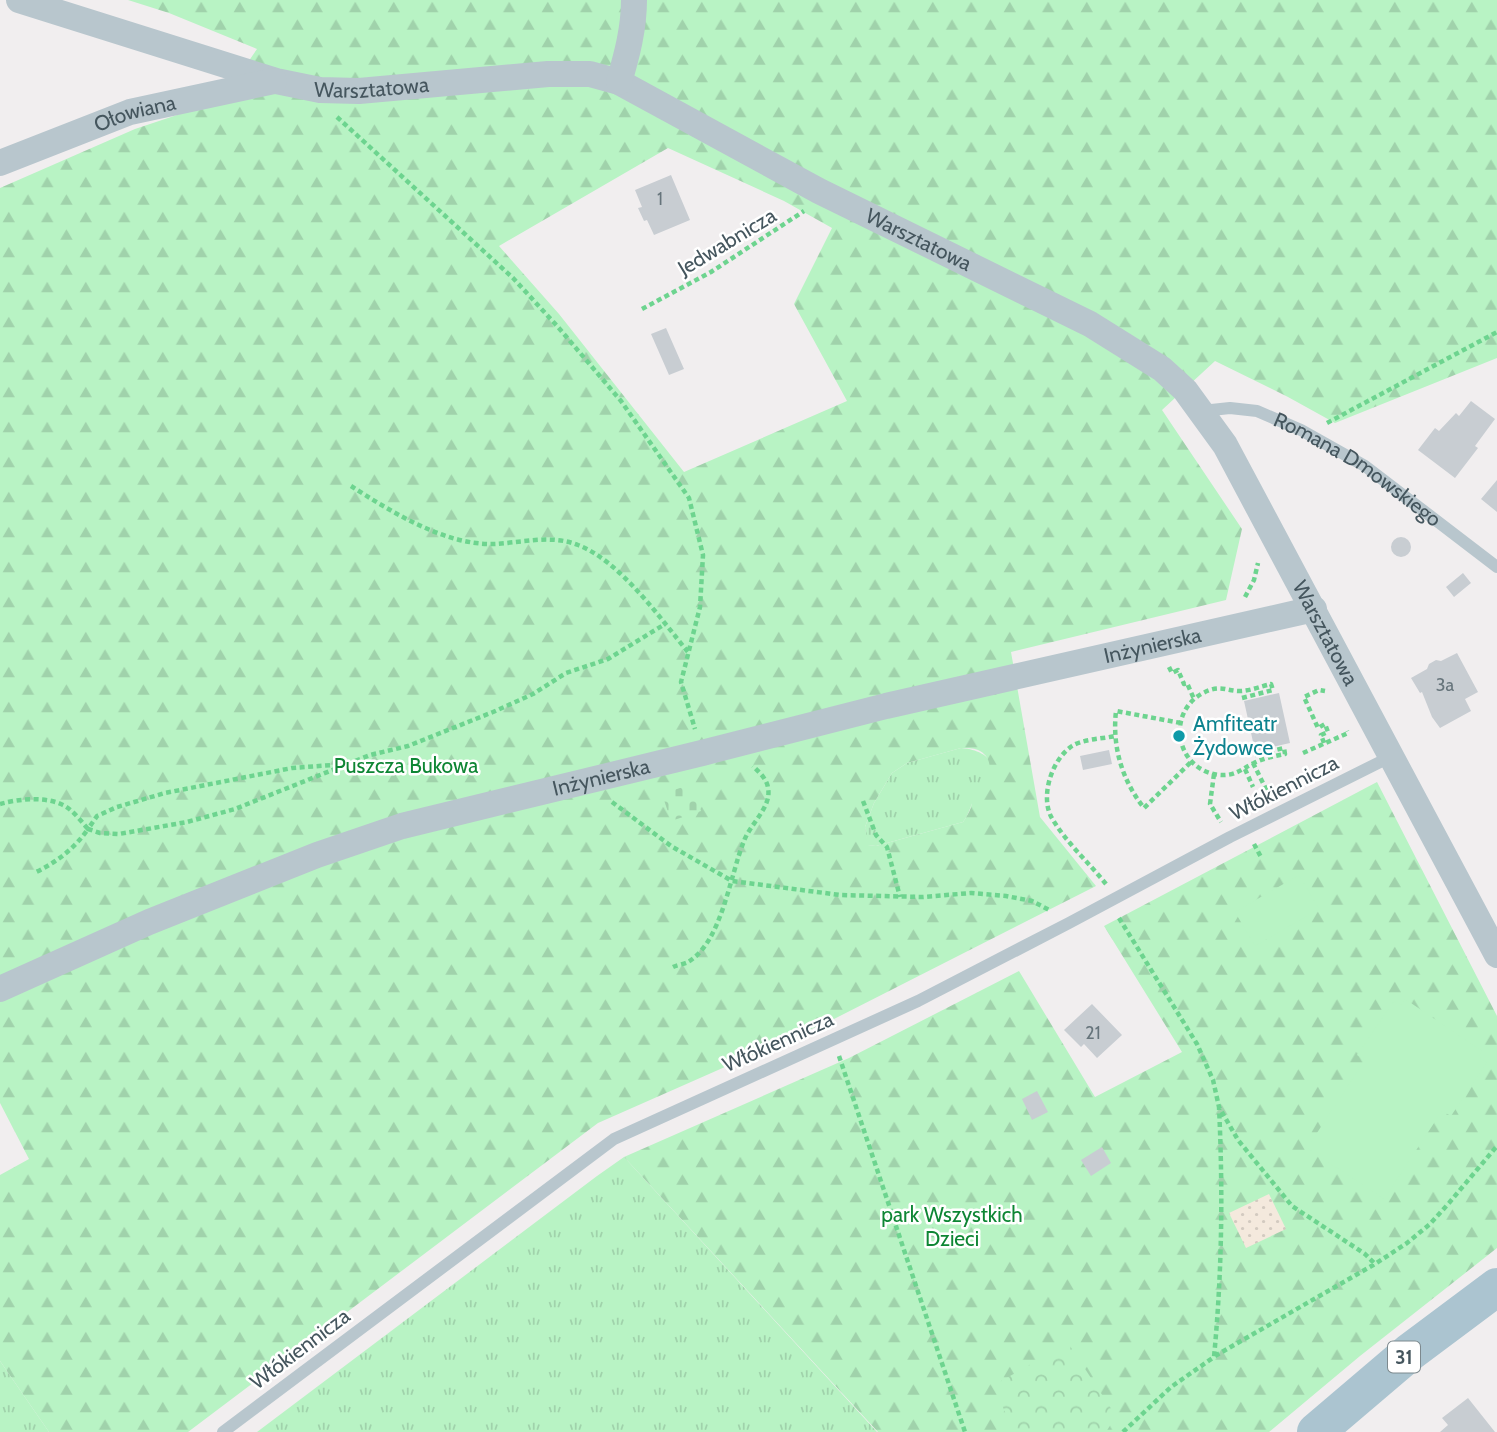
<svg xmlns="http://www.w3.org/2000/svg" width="1497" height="1432" viewBox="0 0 1497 1432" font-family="Cabin,sans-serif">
<defs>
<pattern id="grass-tufts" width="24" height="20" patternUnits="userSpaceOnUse" patternTransform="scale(1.75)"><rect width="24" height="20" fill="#b8f3c4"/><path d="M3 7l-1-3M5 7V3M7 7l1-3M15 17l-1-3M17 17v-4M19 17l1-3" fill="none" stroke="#a0d2ab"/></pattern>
<pattern id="forest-firs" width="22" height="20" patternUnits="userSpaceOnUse" patternTransform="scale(1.75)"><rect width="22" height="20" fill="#b8f3c4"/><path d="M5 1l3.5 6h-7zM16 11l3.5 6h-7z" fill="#a0d2ab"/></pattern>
<pattern id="sand-dots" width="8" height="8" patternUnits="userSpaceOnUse" patternTransform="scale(1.75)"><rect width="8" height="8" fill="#f4e9dd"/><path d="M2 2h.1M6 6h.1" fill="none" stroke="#d3cac0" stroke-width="1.8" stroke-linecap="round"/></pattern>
<pattern id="cemetery-stones" width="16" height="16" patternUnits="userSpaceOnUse" patternTransform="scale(1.75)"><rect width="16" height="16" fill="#b8f3c4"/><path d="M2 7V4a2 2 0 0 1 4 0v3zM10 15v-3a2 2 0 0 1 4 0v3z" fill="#a0d2ab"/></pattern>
<pattern id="park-crowns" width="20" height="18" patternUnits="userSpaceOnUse" patternTransform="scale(1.75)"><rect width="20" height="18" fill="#b8f3c4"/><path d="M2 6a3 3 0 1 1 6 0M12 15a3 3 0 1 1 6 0" fill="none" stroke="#a0d2ab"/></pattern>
</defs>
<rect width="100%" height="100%" fill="#f1eeef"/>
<path fill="url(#grass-tufts)" d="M961,748C977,749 1001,758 988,779C984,785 978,790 975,797C970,806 970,813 963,822L876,846L867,845L865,827L874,803L892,773L907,763Z
M624,1157L877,1432H257L597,1176Z
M0,1361L49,1432H0Z"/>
<path fill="url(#forest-firs)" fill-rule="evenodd" d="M128,0H1497V358L1335,423L1288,397L1215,361L1162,410L1242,529L1226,600L1011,652L1040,817L1096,886L834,1019L598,1123L188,1432H49L0,1361V1175L29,1159L0,1103V188L135,129L222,100L257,49L169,13ZM668,148L784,201L832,228L794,304L847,401L684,472L559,314L499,246ZM961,748C967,748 973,748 978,750C992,756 993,773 983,783L970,784C974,800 973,808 963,822L876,846L868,845L865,827L874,803L892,773L907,763Z
M1377,782L1497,1016V1248L1360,1356L1269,1432H878L624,1157L849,1058L1019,971L1095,1097L1182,1052L1104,926Z"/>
<path fill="url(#sand-dots)" d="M1269,1194L1286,1229L1246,1248L1229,1213Z"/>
<path fill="url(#cemetery-stones)" d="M692,784L701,811L671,821L662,794Z"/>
<path fill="url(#park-crowns)" d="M1068,1343L1116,1416L1106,1432H1013L994,1385Z"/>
<path fill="#b8f3c4" d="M1299,875L1319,909L1255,946L1235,912Z
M1405,999L1482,1051L1479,1057L1487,1062L1451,1116L1442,1111L1384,1199L1307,1148L1365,1060L1357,1055L1394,1001L1401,1005Z"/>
<path fill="#c8cdd2" d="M671,175L690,220L654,235L647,220L644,221L638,208L642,207L635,190Z
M666,328L684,369L669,375L651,334Z
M1471,401L1495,419L1475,446L1478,448L1455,478L1418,450L1435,428L1439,431L1456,413L1459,416Z
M1497,480V512L1481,499Z
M1391 547a10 10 0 1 1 20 0a10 10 0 1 1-20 0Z
M1463,573L1471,583L1454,597L1446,587Z
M1457,653L1478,692L1465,699L1471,711L1440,728L1432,717L1422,692L1420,693L1411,678L1427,669L1429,664L1436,660L1441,661Z
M1279,693L1290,743L1255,751L1244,701Z
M1109,750L1112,764L1083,770L1080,756Z
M1092,1004L1122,1035L1097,1058L1084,1044L1081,1047L1064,1030Z
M1037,1091L1048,1112L1032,1120L1022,1099Z
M1102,1147L1111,1163L1091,1176L1081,1160Z
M1468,1398L1495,1432H1440L1448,1425L1442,1418Z"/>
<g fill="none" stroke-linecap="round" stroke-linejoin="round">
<path stroke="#6dd48f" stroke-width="4.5" stroke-dasharray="5 3.5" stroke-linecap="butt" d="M337,117L513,278L558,327L621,401L689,498L703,555L700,607L681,682L695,729
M642,309L711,272L804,211
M1327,423L1497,332
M351,486C390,511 444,545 493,544C520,543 551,534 578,545C620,561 660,618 688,652
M1245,597L1254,580L1258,563
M1169,667L1172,673L1178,670L1184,684L1187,683L1194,699
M1242,698L1273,690L1271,684C1262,686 1250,691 1240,691C1226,691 1220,684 1203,693C1165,713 1176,771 1220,775C1236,776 1241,769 1254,763C1264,758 1275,756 1285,754L1284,748L1255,755
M1181,723L1116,711C1112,747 1122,780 1144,808L1191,762
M1324,743L1321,735L1328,732L1325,724L1318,728L1304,697L1319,690L1325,691
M1303,753L1348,733L1347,731
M1253,763L1270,797
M347,764L292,768L165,793L117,807L97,816L88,829L100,833L119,834L187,822L235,809L370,755L408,746L493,712L533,694L566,673L608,659L665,624
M1245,769L1253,787
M1214,774L1210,804L1221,822
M863,801L876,835L887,847L900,897
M612,802L671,846L732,881L840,895L923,897L971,893L1006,896L1032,901L1051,911
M0,804C18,799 45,796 63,805C73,810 81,821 88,829C75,848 57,862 36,872
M1254,844L1262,859
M1106,884C1089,863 1067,843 1053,820C1039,799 1051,760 1072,746C1083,739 1101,739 1115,736
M1119,918L1197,1044L1213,1080L1219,1107
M673,967C677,965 684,964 688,962C722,942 730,875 744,841C750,824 772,807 768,788C767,779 759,772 753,766
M839,1056L965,1432
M1215,1356L1375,1264L1407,1243L1430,1224L1449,1203L1497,1146
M1123,1432L1171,1387L1214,1357C1222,1273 1223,1191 1219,1107L1238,1140L1292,1206L1365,1254L1375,1264"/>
<g stroke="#b8c6cd" stroke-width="12">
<path id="s1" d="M1202,411L1230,408L1257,411L1301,430L1365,466L1497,567"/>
<path d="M223,1432L614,1139L918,1001L1069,923L1230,837L1392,756"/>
</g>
<g stroke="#b8c6cd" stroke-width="26">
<path id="s2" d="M19,0L276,81L320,90L359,91L548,74H590L619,82L819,191L1090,324L1162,369L1185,390L1225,445L1497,955"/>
<path d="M619,82C627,55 634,28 634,0"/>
<path id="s3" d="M0,163L130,112L274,81"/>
<path id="s4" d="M0,989L149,922L317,855L402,826L702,753L886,706L1314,609"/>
</g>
<path stroke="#abc4d0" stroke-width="38" d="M1316,1432L1410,1352L1497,1287"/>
</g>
<circle fill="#0f9aa8" stroke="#fff" stroke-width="2.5" cx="1179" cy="736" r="7"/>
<g text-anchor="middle" stroke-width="5" stroke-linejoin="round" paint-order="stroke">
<g font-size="18" fill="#66747b">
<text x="660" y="205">1</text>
<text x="1445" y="691">3a</text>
<text x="1093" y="1039">21</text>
</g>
<rect fill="#fff" stroke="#7d898e" stroke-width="2" x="1388" y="1341.5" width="32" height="31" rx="5"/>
<g font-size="19" font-weight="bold" fill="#45565e">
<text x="1404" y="1364">31</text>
</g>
<g font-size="21" fill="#45565e" stroke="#fff">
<text dy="7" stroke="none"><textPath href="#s2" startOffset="366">Warsztatowa</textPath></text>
<text dy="7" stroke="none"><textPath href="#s3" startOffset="144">Ołowiana</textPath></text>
<text dy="7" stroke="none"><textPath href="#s2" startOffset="954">Warsztatowa</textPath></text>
<text transform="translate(727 242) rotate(-31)" y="7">Jedwabnicza</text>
<text dy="7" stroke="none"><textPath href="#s1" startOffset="172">Romana Dmowskiego</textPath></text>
<text dy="7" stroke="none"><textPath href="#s2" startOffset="1542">Warsztatowa</textPath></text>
<text dy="7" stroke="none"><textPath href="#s4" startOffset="1206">Inżynierska</textPath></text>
<text dy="7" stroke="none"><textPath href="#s4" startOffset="639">Inżynierska</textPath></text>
<text transform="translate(1284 788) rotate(-27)" y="7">Włókiennicza</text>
<text transform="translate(778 1042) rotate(-24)" y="7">Włókiennicza</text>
<text transform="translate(300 1349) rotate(-37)" y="7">Włókiennicza</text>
</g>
<g font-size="21" fill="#0d838f" stroke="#fff" text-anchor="start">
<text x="1193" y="731">Amfiteatr<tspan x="1193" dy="24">Żydowce</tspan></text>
</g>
<g font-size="21" fill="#0e8634" stroke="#fff">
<text x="406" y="773">Puszcza Bukowa</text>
<text x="952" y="1222">park Wszystkich<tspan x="952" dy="24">Dzieci</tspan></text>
</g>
</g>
</svg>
